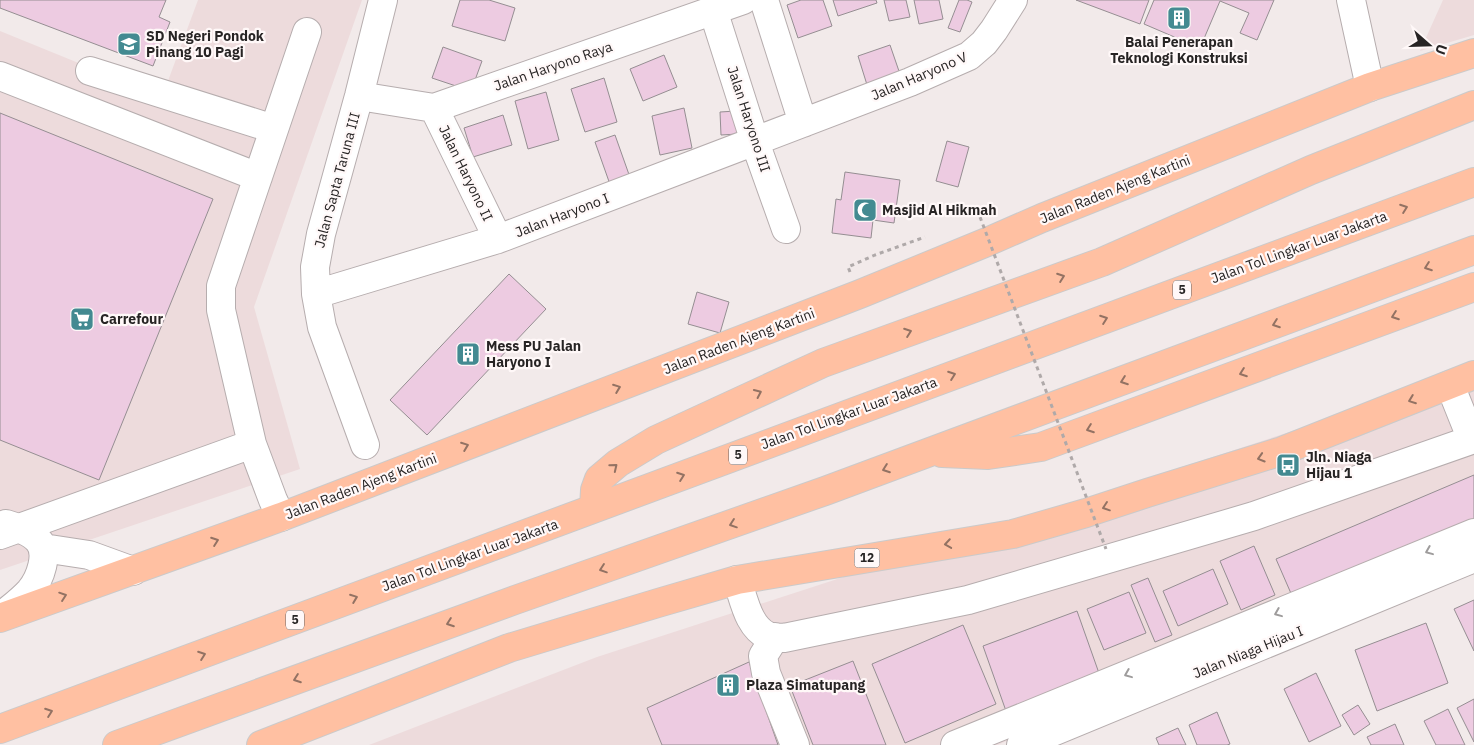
<svg xmlns="http://www.w3.org/2000/svg" width="1474" height="745" viewBox="0 0 1474 745" font-family="'IBM Plex Sans',sans-serif">
<rect width="100%" height="100%" fill="#f2eaea"/>
<path fill="#eddbdc" d="M198,0H362L254,307L300,469L0,570V31L162,97Z
M1443,0H1474V35L1420,51Z
M1474,372V553L997,745H369L597,657Z"/>
<path fill="#edcbe1" stroke="#958e92" d="M0,0H166L159,17L170,22L153,66L0,8Z
M460,0H489L515,8L505,41L452,26Z
M801,0H823L832,26L798,38L787,5Z
M833,0H876L877,3L838,16Z
M884,0H906L910,17L889,21Z
M914,0H939L943,19L919,24Z
M959,0H967L972,2L960,32L948,28Z
M1076,0H1149L1140,24Z
M1154,0H1274L1257,40L1240,33L1249,13L1220,1L1200,48L1144,24Z
M890,45L901,77L868,88L858,56Z
M443,47L482,61L471,91L432,78Z
M664,55L677,87L643,101L630,69Z
M604,78L617,122L585,132L571,89Z
M546,92L559,140L528,149L515,101Z
M684,108L692,148L660,155L652,116Z
M736,111L738,134L721,135L720,112Z
M0,113L213,199L99,480L0,440Z
M503,115L512,145L473,157L464,128Z
M615,135L632,183L612,190L595,142Z
M947,141L969,147L958,187L936,181Z
M845,172L900,180L894,223L873,220L871,238L832,233L836,199L841,200Z
M509,274L546,309L427,435L390,400Z
M697,292L729,302L720,333L688,324Z
M1474,475V521L1293,598L1276,559Z
M1254,546L1275,595L1241,610L1220,561Z
M1213,569L1228,604L1178,626L1163,591Z
M1148,578L1172,635L1155,642L1131,585Z
M1129,592L1146,633L1104,650L1087,609Z
M1474,600V651L1454,609Z
M1077,611L1100,676L1006,711L983,646Z
M1426,623L1448,683L1377,711L1355,650Z
M963,625L996,704L905,743L872,664Z
M853,661L886,745H813L790,686Z
M749,662L778,745H662L647,708Z
M1316,673L1341,726L1309,742L1284,689Z
M1474,699V742L1457,708Z
M1358,705L1370,724L1354,735L1342,715Z
M1448,709L1465,745H1436L1424,721Z
M1217,712L1230,744L1227,745H1197L1189,725Z
M1395,724L1404,745H1371L1367,737Z
M1178,728L1186,745H1159L1156,738Z"/>
<g fill="none" stroke-linecap="round" stroke-linejoin="round">
<g stroke="#b6adae" stroke-width="30">
<path id="minor" d="M764,0L803,123
M1351,0L1370,87
M713,10L755,142L786,229
M90,71L274,129
M0,76L258,177
M359,96L434,108L743,0
M434,108L498,239
M316,294L498,239L910,82L969,56L984,43L994,30L1013,0
M1450,385L1472,440
M365,445L322,327L316,294L315,267L321,234L359,96L383,0
M281,517L273,500L252,444L221,310V286L307,32
M0,535L252,444
M43,548L89,555L133,571
M737,580C744,599 748,627 768,636C773,638 779,637 784,638L968,600L1254,516L1474,439
M0,617C10,609 21,601 30,591C40,579 50,553 38,540C31,532 16,527 6,524
M775,637L763,656L766,673L795,745
M955,745L1474,533
M1021,745L1474,558"/>
</g>
<g stroke="#cbcaca" stroke-width="30">
<path id="highway" d="M942,453L988,455L1041,447L1474,287
M594,508L595,490L599,479L618,463L656,440L823,363L1102,262L1311,170L1474,105
M0,618L281,517L860,294L987,242L1042,218L1370,87L1474,53
M0,729L1474,182
M117,745L515,600L825,491L1474,250
M261,745L509,648L658,603L737,580L1013,534L1086,513L1147,493L1282,451L1474,375"/>
</g>
<path stroke="#afa9a9" stroke-width="3" stroke-dasharray="4 4" stroke-linecap="butt" d="M850,272L848,267L875,255L925,237"/>
<use href="#minor" stroke="#fff" stroke-width="28"/>
<use href="#highway" stroke="#ffc0a2" stroke-width="28"/>
<path stroke="#afa9a9" stroke-width="3" stroke-dasharray="4 4" stroke-linecap="butt" d="M980,217L1106,549"/>
</g>
<defs><path id="oneway-chevron" d="M-2-3.5L2.5 0L-2 3.5" fill="none" stroke-width="1.6" stroke-linecap="round" stroke-linejoin="round" transform="scale(1.25)"/></defs>
<g stroke="#937263">
<use href="#oneway-chevron" transform="translate(1404 208) rotate(-20)"/>
<use href="#oneway-chevron" transform="translate(1428 267) rotate(160)"/>
<use href="#oneway-chevron" transform="translate(1061 277) rotate(-20)"/>
<use href="#oneway-chevron" transform="translate(1395 316) rotate(160)"/>
<use href="#oneway-chevron" transform="translate(1104 319) rotate(-20)"/>
<use href="#oneway-chevron" transform="translate(1276 324) rotate(160)"/>
<use href="#oneway-chevron" transform="translate(908 332) rotate(-20)"/>
<use href="#oneway-chevron" transform="translate(1243 373) rotate(160)"/>
<use href="#oneway-chevron" transform="translate(952 375) rotate(-20)"/>
<use href="#oneway-chevron" transform="translate(1124 381) rotate(160)"/>
<use href="#oneway-chevron" transform="translate(617 388) rotate(-21)"/>
<use href="#oneway-chevron" transform="translate(758 393) rotate(-25)"/>
<use href="#oneway-chevron" transform="translate(1412 400) rotate(159)"/>
<use href="#oneway-chevron" transform="translate(1090 429) rotate(160)"/>
<use href="#oneway-chevron" transform="translate(465 446) rotate(-21)"/>
<use href="#oneway-chevron" transform="translate(1261 458) rotate(163)"/>
<use href="#oneway-chevron" transform="translate(614 467) rotate(-39)"/>
<use href="#oneway-chevron" transform="translate(886 469) rotate(160)"/>
<use href="#oneway-chevron" transform="translate(681 476) rotate(-20)"/>
<use href="#oneway-chevron" transform="translate(1106 507) rotate(161)"/>
<use href="#oneway-chevron" transform="translate(733 524) rotate(161)"/>
<use href="#oneway-chevron" transform="translate(215 541) rotate(-20)"/>
<use href="#oneway-chevron" transform="translate(948 544) rotate(171)"/>
<use href="#oneway-chevron" transform="translate(603 569) rotate(161)"/>
<use href="#oneway-chevron" transform="translate(63 596) rotate(-19)"/>
<use href="#oneway-chevron" transform="translate(354 598) rotate(-21)"/>
<use href="#oneway-chevron" transform="translate(450 623) rotate(160)"/>
<use href="#oneway-chevron" transform="translate(202 655) rotate(-20)"/>
<use href="#oneway-chevron" transform="translate(297 679) rotate(160)"/>
<use href="#oneway-chevron" transform="translate(49 712) rotate(-20)"/>
</g>
<g stroke="#9e9c9c">
<use href="#oneway-chevron" transform="translate(1429 551) rotate(158)"/>
<use href="#oneway-chevron" transform="translate(1278 613) rotate(158)"/>
<use href="#oneway-chevron" transform="translate(1128 674) rotate(158)"/>
</g>
<defs>
<g id="building-square" transform="scale(1.25)"><rect x="-9" y="-9" width="18" height="18" rx="4" fill="#438a91" stroke="#fff8f8"/><path d="M-4-6H4V6H1V3H-1V6H-4ZM-2.5-4.3h1.7v1.8h-1.7ZM.8-4.3h1.7v1.8H.8ZM-2.5-1h1.7V.8h-1.7ZM.8-1h1.7V.8H.8Z" fill="#fff"/></g>
<g id="school-square" transform="scale(1.25)"><rect x="-9" y="-9" width="18" height="18" rx="4" fill="#438a91" stroke="#fff8f8"/><path d="M0-5L7-2L0 1L-7-2ZM-4 1L0 2.5L4 1V4Q0 6-4 4Z" fill="#fff"/></g>
<g id="mosque-square" transform="scale(1.25)"><rect x="-9" y="-9" width="18" height="18" rx="4" fill="#438a91" stroke="#fff8f8"/><path d="M3.5-4.9A6 6 0 1 0 3.5 4.9A5 5 0 1 1 3.5-4.9Z" fill="#fff"/></g>
<g id="supermarket-square" transform="scale(1.25)"><rect x="-9" y="-9" width="18" height="18" rx="4" fill="#438a91" stroke="#fff8f8"/><path d="M-6-5.5h2.5l.6 2H6L4.5 2H-2.5L-4.4-4H-6ZM-1.5 3.2a1.3 1.3 0 1 0 .1 0ZM3 3.2a1.3 1.3 0 1 0 .1 0Z" fill="#fff"/></g>
<g id="bus-square" transform="scale(1.25)"><rect x="-9" y="-9" width="18" height="18" rx="4" fill="#438a91" stroke="#fff8f8"/><path d="M-5-6H5V4H4V6H2V4H-2V6H-4V4H-5ZM-3.5-4V0h7V-4ZM-3.5 1.2v1.5H-2V1.2ZM2 1.2v1.5H3.5V1.2Z" fill="#fff"/></g>
</defs>
<g fill-rule="evenodd">
<use href="#building-square" x="1179" y="18"/>
<use href="#school-square" x="129" y="44"/>
<use href="#mosque-square" x="865" y="210"/>
<use href="#supermarket-square" x="82" y="319"/>
<use href="#building-square" x="468" y="354"/>
<use href="#bus-square" x="1288" y="465"/>
<use href="#building-square" x="728" y="685"/>
</g>
<g text-anchor="middle" stroke-width="4.5" stroke-linejoin="round" paint-order="stroke">
<g fill="#fff8f8" stroke="#686464" stroke-width="1">
<rect x="1173" y="280.5" width="18" height="19" rx="4"/>
<rect x="729" y="445.5" width="18" height="19" rx="4"/>
<rect x="854.5" y="548.5" width="25" height="19" rx="4"/>
<rect x="286" y="610.5" width="18" height="19" rx="4"/>
</g>
<g font-size="12" font-weight="bold" fill="#272424">
<text x="1182" y="294">5</text>
<text x="738" y="459">5</text>
<text x="867" y="562">12</text>
<text x="295" y="624">5</text>
</g>
<g font-size="14" font-weight="bold" fill="#272424" stroke="#fff8f8" text-anchor="start">
<text x="146" y="41">SD Negeri Pondok<tspan x="146" dy="16">Pinang 10 Pagi</tspan></text>
<text x="1179" y="47" text-anchor="middle">Balai Penerapan<tspan x="1179" dy="16">Teknologi Konstruksi</tspan></text>
<text x="882" y="215">Masjid Al Hikmah</text>
<text x="100" y="324">Carrefour</text>
<text x="486" y="351">Mess PU Jalan<tspan x="486" dy="16">Haryono I</tspan></text>
<text x="1306" y="462">Jln. Niaga<tspan x="1306" dy="16">Hijau 1</tspan></text>
<text x="746" y="690">Plaza Simatupang</text>
</g>
<g font-size="14" fill="#272424" stroke="#fff8f8">
<text transform="translate(553 66) rotate(-19)" y="5">Jalan Haryono Raya</text>
<text transform="translate(919 76) rotate(-23)" y="5">Jalan Haryono V</text>
<text transform="translate(749 119) rotate(72)" y="5">Jalan Haryono III</text>
<text transform="translate(466 173) rotate(64)" y="5">Jalan Haryono II</text>
<text transform="translate(337 180) rotate(-75)" y="5">Jalan Sapta Taruna III</text>
<text transform="translate(1115 189) rotate(-22)" y="5">Jalan Raden Ajeng Kartini</text>
<text transform="translate(562 215) rotate(-21)" y="5">Jalan Haryono I</text>
<text transform="translate(1299 247) rotate(-20)" y="5">Jalan Tol Lingkar Luar Jakarta</text>
<text transform="translate(739 341) rotate(-21)" y="5">Jalan Raden Ajeng Kartini</text>
<text transform="translate(849 413) rotate(-20)" y="5">Jalan Tol Lingkar Luar Jakarta</text>
<text transform="translate(361 486) rotate(-21)" y="5">Jalan Raden Ajeng Kartini</text>
<text transform="translate(470 555) rotate(-20)" y="5">Jalan Tol Lingkar Luar Jakarta</text>
<text transform="translate(1248 652) rotate(-22)" y="5">Jalan Niaga Hijau I</text>
</g>
</g>
<g transform="translate(1429 45) rotate(110)" stroke="#fff8f8" stroke-width="4" paint-order="stroke">
<path d="M0-4L9 19L0 12L-9 19Z" fill="#272424"/>
<text y="-8" font-size="14" font-weight="bold" text-anchor="middle" fill="#272424">U</text>
</g>
</svg>
